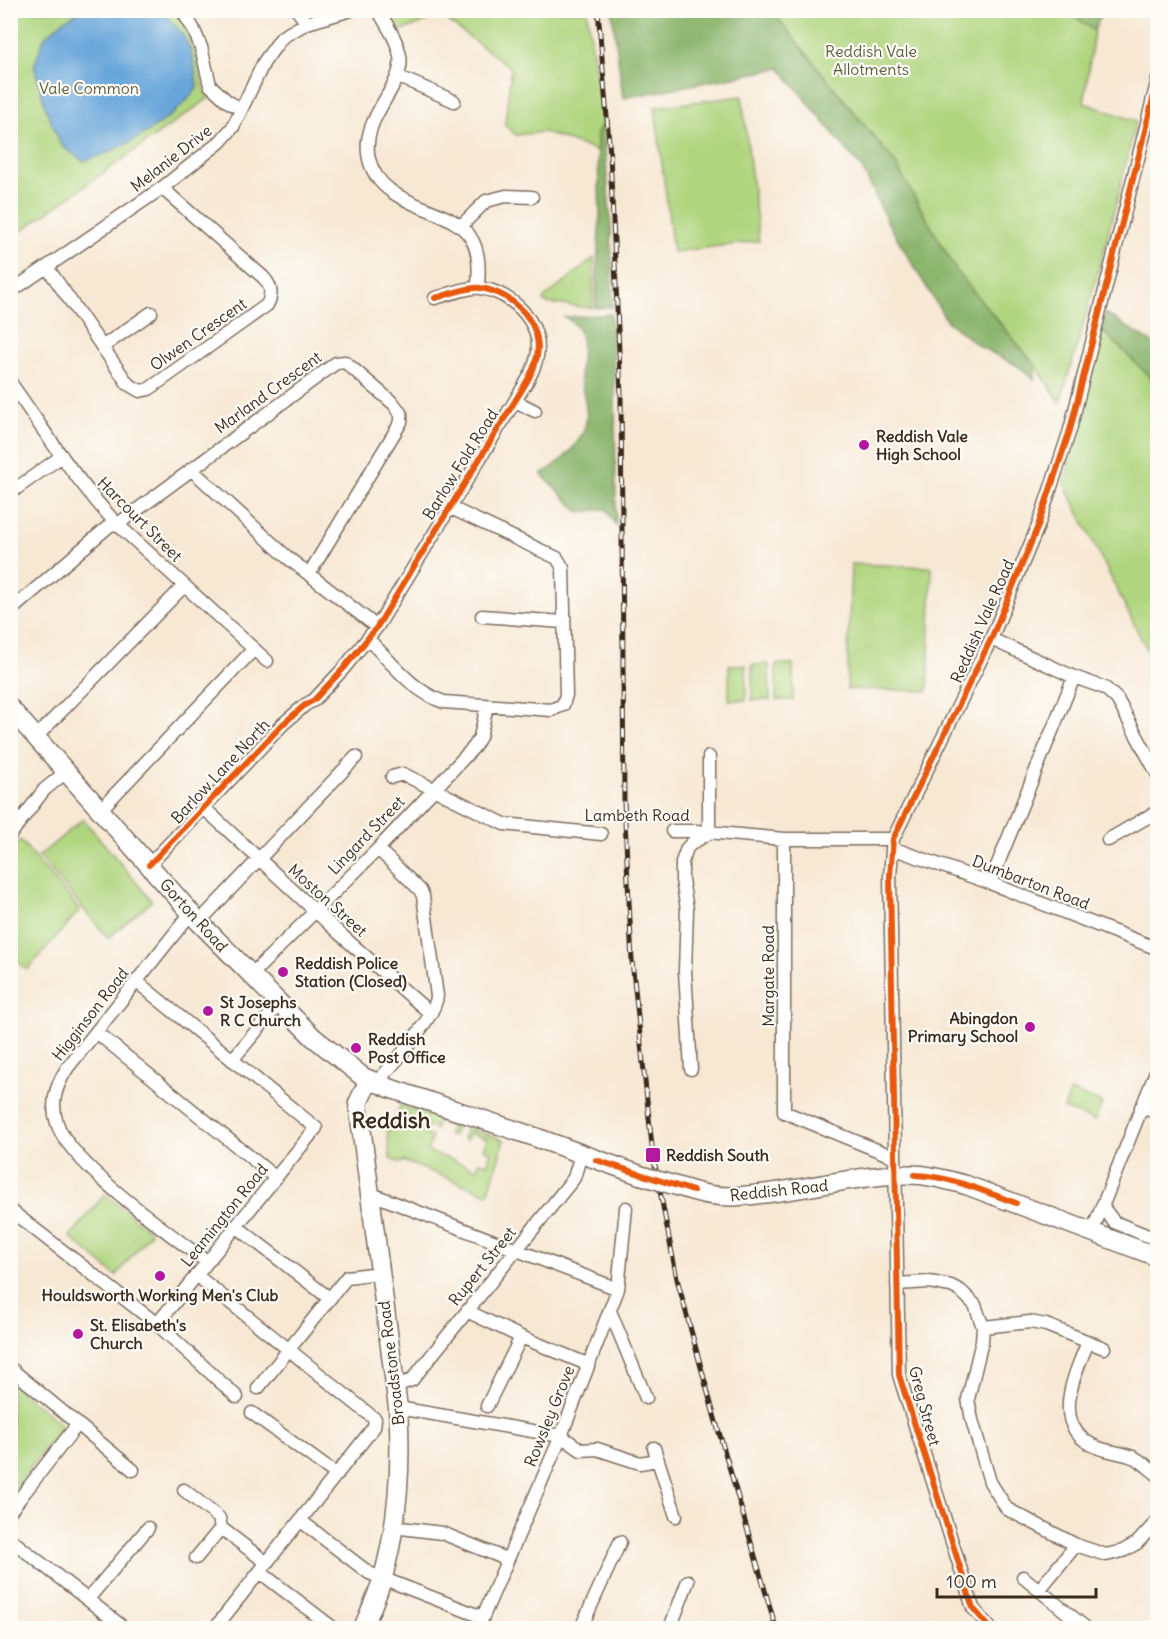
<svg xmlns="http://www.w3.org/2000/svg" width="1168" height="1639" viewBox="0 0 1168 1639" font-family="Delius,sans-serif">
<rect width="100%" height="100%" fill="#fdfcf7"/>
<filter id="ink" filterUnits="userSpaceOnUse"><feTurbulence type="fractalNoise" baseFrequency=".0167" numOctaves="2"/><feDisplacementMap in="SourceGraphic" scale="12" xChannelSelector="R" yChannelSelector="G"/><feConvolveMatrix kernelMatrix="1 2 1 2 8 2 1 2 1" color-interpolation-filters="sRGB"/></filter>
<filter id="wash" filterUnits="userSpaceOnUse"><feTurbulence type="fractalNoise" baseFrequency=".008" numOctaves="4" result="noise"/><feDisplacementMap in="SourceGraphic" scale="24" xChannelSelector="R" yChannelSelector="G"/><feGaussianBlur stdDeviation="1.35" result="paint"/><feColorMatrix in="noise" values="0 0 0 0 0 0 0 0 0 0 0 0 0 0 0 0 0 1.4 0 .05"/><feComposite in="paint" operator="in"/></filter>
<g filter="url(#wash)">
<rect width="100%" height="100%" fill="#f7e8d4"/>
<path fill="#b0d57f" stroke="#76804e" stroke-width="1.5" d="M11,11H173C186,25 193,42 198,62C201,75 201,86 209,98L11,238Z
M389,11H407L425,19L426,22L400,31L389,16Z
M465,11H587L603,122L597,134V151L544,132L516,135L505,125L511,68L448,21Z
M772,11H1068L1094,31L1084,103L1136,121C1114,216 1089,309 1060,402L1036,366L957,272L895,163Z
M742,96L759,241L673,252L655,107Z
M594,258L592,308L546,303L543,301V299Z
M1102,330L1157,384V668L1145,646L1064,483Z
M851,564L932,567L928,691L847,689Z
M769,664L770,700H752V665Z
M776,664H793V700H776Z
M729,665H746V700H729Z
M83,819L152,901L108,938L39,856Z
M20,840L80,910L27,970L11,957V852Z
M1070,1091L1102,1103L1095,1121L1064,1109Z
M400,1105L457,1124L453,1136L448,1134L451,1126L438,1122L435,1129L427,1126L425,1135L432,1137L427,1151L477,1169L479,1162L487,1164L491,1152L484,1149L487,1139L470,1133L467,1140L463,1139L467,1127L504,1140L488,1194L403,1161L402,1163L390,1159L387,1129L392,1130Z
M105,1194L151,1232L116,1276L70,1237Z
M11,1384L60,1423V1430L11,1493Z"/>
<path fill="#8cb66e" stroke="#647046" stroke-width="1.5" d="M612,11H772L895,163L957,272L1036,366L1034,379L1018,366L979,346L947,321L888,223L863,170L780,68L623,98Z
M1068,11H1102L1094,31Z
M603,122L611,229L613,307L595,308L600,213L597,134Z
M1105,313L1157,346V384L1102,330Z
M611,314L615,396L616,526L606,509L579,512L541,474C559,464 574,451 583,432C592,413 581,391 580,372C580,360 584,345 580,334C578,326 572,321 565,317Z"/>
<path fill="#68a6da" stroke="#52687c" stroke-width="1.5" d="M83,10L162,12C188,35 195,53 197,88C173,121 122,151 83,161L61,145L46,109L34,66L44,38L64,20Z"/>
</g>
<g filter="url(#ink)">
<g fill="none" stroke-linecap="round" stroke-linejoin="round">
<g stroke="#7d6c5e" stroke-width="15">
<path id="street" d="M182,10L193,28L201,47L210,85L227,101L241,109
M297,10L307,23
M378,10C386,24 397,39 400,56C406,86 359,117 369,159C381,210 452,205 471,238C480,252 479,271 478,287
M397,76L454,101
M461,226L486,201L506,196L532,197
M47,267L128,384L140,391L149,389L267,305C273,294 271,285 263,277L162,188
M10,292L162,188L220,142L233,127L264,62L282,37L307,23L351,10
M102,347L151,313
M10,382C44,430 75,480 116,523L267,661
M515,401L535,411
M191,469L288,558L377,627
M10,493L62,456
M10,611L109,526L122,521L336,363L345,362L394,404L401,414V422L309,574
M482,616L563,622
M368,639C391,662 413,692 444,702L551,710L563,705L566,695L563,568L557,558L449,507
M991,639L1074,677L1105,688L1117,699L1158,775
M36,737L184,586
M392,777L403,774L504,824L601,834
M204,808L340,934L431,1014
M101,809L254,649
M672,831H696L784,839H893
M10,835L44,790L67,771
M784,839V1112L894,1157
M1108,840L1158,811
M892,848L990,883L1158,949
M149,865L283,724L305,705L314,700L344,668L377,627L515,401C522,389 531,377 535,364C548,328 515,293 480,288C470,286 447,295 435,298
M990,883L1074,677
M191,913L68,1067C56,1085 50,1103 57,1123C69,1164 171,1234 207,1262
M199,922L356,757
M250,976L378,849L474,747L480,737L487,706
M136,981L316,1128L157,1324
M96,1032L276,1178
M232,1060L279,1004
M691,1069L685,971L687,909L682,880V862L687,848L692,843L709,833V757
M376,1082C391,1068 436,1016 437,996L423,896L420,890L378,849
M1141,1107L1158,1113
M369,1193L618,1289
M1102,1206L1114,1222L1158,1240
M10,1210L157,1324L237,1397
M236,1226L329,1298
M1092,1232L1158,1067
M196,1275L375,1419L374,1427L215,1628
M897,1284L929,1282L951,1286L961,1291L975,1305L983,1327L982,1341L968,1399L972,1420L990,1482L1007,1509L1076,1545L1106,1555L1123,1551L1137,1543L1158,1520
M467,1311L521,1337L587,1364
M610,1311L646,1398
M983,1327L1030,1322L1046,1325L1104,1348
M1088,1342C1074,1376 1048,1429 1099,1448C1110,1452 1124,1453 1135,1458C1143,1462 1150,1469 1158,1475
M10,1368L133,1470
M396,1386L412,1380L574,1178L581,1154
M258,1388L347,1277L380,1273
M487,1406L521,1337
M398,1408L561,1436L581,1450L597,1449L640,1463L657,1460
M252,1413L337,1475
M654,1448L676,1516
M184,1490L219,1518L221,1528L267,1563
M10,1511L77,1425
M301,1521L369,1573L482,1617
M393,1527L442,1533L506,1559
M10,1539L124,1628
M196,1558L221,1528
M260,1572L333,1628
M1023,1577L1086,1628
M1039,1590L1076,1545
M88,1599L148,1528
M478,1628L561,1436L618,1289L626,1208
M581,1628L620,1542
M670,1628L688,1581
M990,1628L973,1608L899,1375L890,876L893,839L991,639L1038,526L1070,430L1158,79"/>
</g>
<g stroke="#7d6c5e" stroke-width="21">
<path id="secondary" d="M10,708L199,922L313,1037L363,1077L392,1089L532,1136L640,1175
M693,1191C725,1201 756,1195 789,1190C831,1184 878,1172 921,1175C937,1177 951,1181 966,1185L1158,1257
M363,1628C370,1611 378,1594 383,1577C398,1524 402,1463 398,1408L358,1103L369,1080"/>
</g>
<use href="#street" stroke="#fff" stroke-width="12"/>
<use href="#secondary" stroke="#fff" stroke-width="18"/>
<g stroke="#3b2a1e" stroke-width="5">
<path id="rail" d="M598,10L610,154L621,395L624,801L632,961L653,1155L677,1279L714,1415L776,1628"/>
</g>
<use href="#rail" stroke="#fdfcf7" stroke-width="3" stroke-dasharray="9" stroke-linecap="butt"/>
<g stroke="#7d6c5e" stroke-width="21" stroke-linecap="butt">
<path id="secondary-bridge" d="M640,1175L693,1191"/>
</g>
<use href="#secondary-bridge" stroke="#fff" stroke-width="18"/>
<g stroke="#fdfcf7" stroke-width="10">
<path id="cycleway" d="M149,865L283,724L305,705L314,700L344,668L377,627L515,401C522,389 531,377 535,364C548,328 515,293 480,288C470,286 447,295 435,298
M596,1160L693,1191
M915,1175C950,1176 983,1191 1016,1203
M990,1628L973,1608L899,1375L890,876L893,839L991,639L1038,526L1070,430L1158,79"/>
</g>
<use href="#cycleway" stroke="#e8590c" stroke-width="6"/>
</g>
</g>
<g fill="#b5179e" stroke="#fdfcf7" stroke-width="2">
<circle cx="864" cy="445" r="6"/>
<circle cx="283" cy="972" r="6"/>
<circle cx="208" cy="1011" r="6"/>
<circle cx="1030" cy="1027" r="6"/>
<circle cx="356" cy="1048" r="6"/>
<rect x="645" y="1147" width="16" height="16" rx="3"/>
<circle cx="160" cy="1276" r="6"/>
<circle cx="78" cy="1334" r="6"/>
</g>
<g text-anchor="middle" stroke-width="4.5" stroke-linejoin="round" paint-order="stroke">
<g font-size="16" fill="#5e5d3b" stroke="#fdfcf7">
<text x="871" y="57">Reddish Vale<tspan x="871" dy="18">Allotments</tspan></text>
<text x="89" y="94">Vale Common</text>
</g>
<g font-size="16" fill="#3b2a1e" stroke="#fdfcf7">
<text transform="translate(171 158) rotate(-38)" y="6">Melanie Drive</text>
<text transform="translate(198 334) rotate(-35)" y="6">Olwen Crescent</text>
<text transform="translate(268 392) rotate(-36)" y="6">Marland Crescent</text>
<text transform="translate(460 464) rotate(-58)" y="6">Barlow Fold Road</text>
<text transform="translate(140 519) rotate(45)" y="6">Harcourt Street</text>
<text transform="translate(982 621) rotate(-66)" y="6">Reddish Vale Road</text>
<text transform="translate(220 771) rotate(-47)" y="6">Barlow Lane North</text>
<text x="637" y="821">Lambeth Road</text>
<text transform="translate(366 835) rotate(-46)" y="6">Lingard Street</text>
<text transform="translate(1031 882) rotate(21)" y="6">Dumbarton Road</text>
<text transform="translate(328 900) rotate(42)" y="6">Moston Street</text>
<text transform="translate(194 915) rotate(48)" y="6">Gorton Road</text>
<text transform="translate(768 976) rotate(-90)" y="6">Margate Road</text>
<text transform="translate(90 1014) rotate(-52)" y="6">Higginson Road</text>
<text transform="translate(779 1190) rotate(-6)" y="6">Reddish Road</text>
<text transform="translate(224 1215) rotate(-51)" y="6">Leamington Road</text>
<text transform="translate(482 1266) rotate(-51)" y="6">Rupert Street</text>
<text transform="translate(391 1363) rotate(-97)" y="6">Broadstone Road</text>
<text transform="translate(925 1406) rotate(75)" y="6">Greg Street</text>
<text transform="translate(549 1416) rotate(-68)" y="6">Rowsley Grove</text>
</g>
<g font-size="16" font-weight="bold" fill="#3b2a1e" stroke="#fdfcf7" text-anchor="start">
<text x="876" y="442">Reddish Vale<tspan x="876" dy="18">High School</tspan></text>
<text x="295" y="969">Reddish Police<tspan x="295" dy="18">Station (Closed)</tspan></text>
<text x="220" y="1008">St Josephs<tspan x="220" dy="18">R C Church</tspan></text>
<text x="1018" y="1024" text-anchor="end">Abingdon<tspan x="1018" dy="18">Primary School</tspan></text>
<text x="368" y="1045">Reddish<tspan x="368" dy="18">Post Office</tspan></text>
<text x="666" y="1161">Reddish South</text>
<text x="160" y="1301" text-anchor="middle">Houldsworth Working Men's Club</text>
<text x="90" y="1331">St. Elisabeth's<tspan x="90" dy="18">Church</tspan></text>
</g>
<g font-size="22" font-weight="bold" fill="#3b2a1e" stroke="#fdfcf7">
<text x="391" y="1128">Reddish</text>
</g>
</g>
<rect width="1168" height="1639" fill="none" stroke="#fdfcf7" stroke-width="36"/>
<path d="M937 1588v9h159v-9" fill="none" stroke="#3b2a1e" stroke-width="3"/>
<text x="946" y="1588" font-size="18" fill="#3b2a1e" stroke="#fdfcf7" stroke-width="4.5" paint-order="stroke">100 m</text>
</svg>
